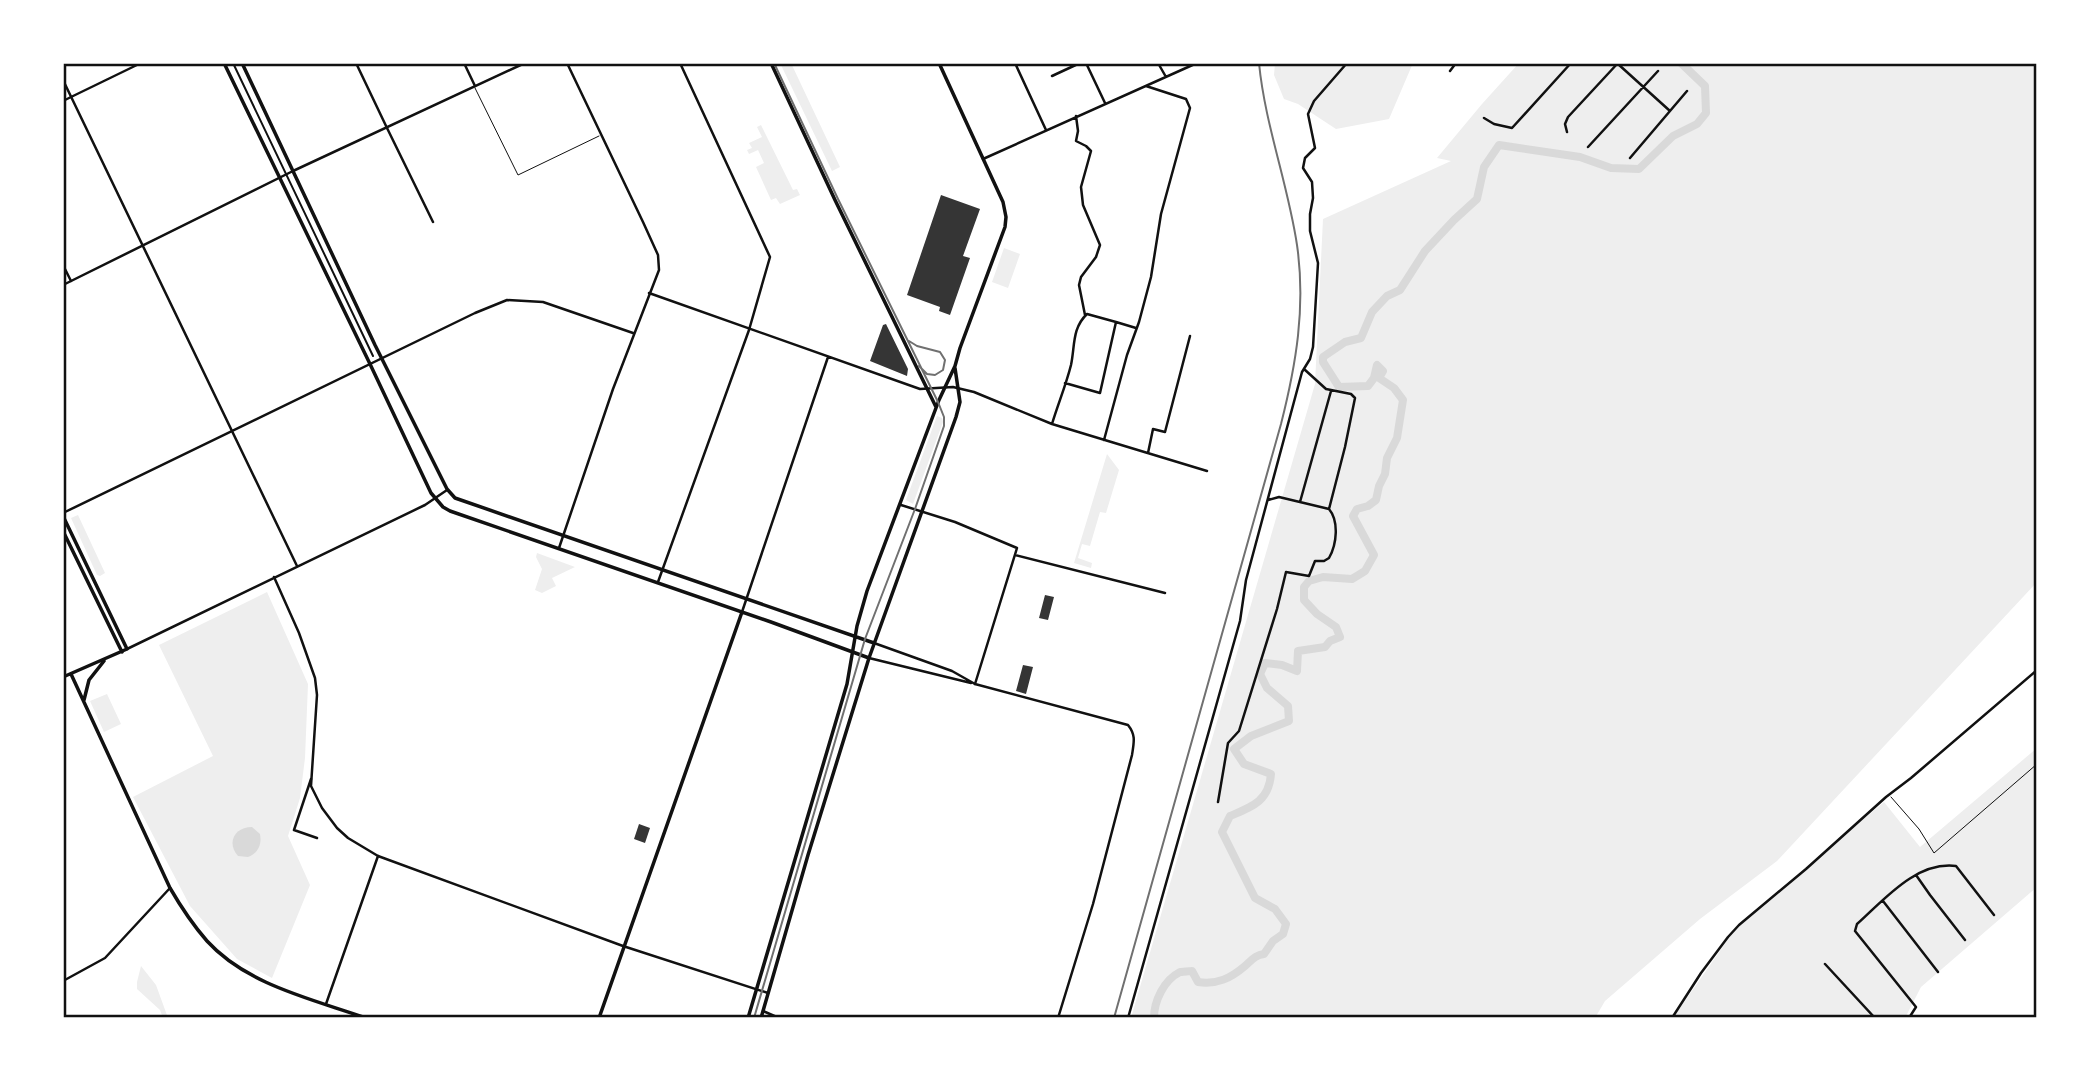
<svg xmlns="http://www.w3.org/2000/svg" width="2100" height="1081" viewBox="0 0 2100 1081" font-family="Rubik,sans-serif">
<rect width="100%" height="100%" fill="#fff"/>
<path fill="#eee" d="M784,63H791L840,167L832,171L781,65Z
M1275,63H1413L1389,119L1336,129L1298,104L1284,99L1274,75Z
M1519,63H2032L2037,70V582L1777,861L1700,919L1605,1001L1595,1018H1131L1315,384L1323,219L1451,161L1437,158L1482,104Z
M761,125L793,190L797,189L800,195L780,204L776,198L771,200L756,167L764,163L758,150L749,154L747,150L752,148L749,143L762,137L757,127Z
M1004,248L1020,254L1008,288L992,282Z
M937,416L942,418L943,422L913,504L906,500Z
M1107,454L1119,470L1106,513L1100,512L1090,546L1082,544L1078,558L1092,563L1091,568L1074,563Z
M78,515L105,573L100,576L97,575L71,518Z
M537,553L575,567L552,578L556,586L542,593L535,590L542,569L536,557Z
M267,592L308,684L305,758L300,798L288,836L310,885L272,978L237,959L190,906L133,797L213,756L159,645Z
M107,694L121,724L104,732L90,701Z
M2037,748V887L1921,987L1905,1018H1673L1738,925L1884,802L1920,847Z
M141,966L156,985L168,1018H163L160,1010L137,989V982Z"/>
<path fill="#d9d9d9" d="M252,827L260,834C262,845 258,853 248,857L238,856C226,842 235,827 252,827Z"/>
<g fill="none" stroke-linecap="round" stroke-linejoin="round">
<path stroke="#d9d9d9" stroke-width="8" d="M1154,1018C1154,1001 1164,980 1180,972C1181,972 1191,971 1192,971L1198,982C1217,985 1231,978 1245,966C1252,960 1255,955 1264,954L1273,941L1283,934L1286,924L1275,909L1255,898L1222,832L1230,816C1252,807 1269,801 1271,774L1244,764L1234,749L1251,736L1289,721L1288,706L1267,688L1260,674L1265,663L1282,665L1297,671L1298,651L1325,647L1330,641L1340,637L1336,627L1317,614L1304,600V587L1309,581L1323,577L1352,579L1365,571L1374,555L1353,516L1357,509L1368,506L1376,500L1379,486L1385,474L1387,458L1397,438L1403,400L1394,388L1379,378L1383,371L1377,365L1374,378L1368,386L1339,387L1323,362V357L1345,342L1361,338L1372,312L1387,296L1400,290L1425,251L1454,220L1477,199L1484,167L1499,145L1580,157L1611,168L1639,169L1673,136L1697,124L1706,113L1705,86L1681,63"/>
</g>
<path fill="#353535" d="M941,195L980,209L963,256L970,258L950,315L939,311L940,307L907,295Z
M886,324L908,369L907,376L870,361L883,325Z
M1045,595L1054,597L1048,620L1039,618Z
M1023,665L1033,667L1026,694L1016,691Z
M639,824L650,828L645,843L634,839Z"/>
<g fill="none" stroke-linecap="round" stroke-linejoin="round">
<path stroke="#111" stroke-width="1" d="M475,88L518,175L599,136
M1891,797L1919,829L1934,853L2037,764"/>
<path stroke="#111" stroke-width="2" d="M233,63L373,356"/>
<path stroke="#111" stroke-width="2.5" d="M464,63L475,86
M1015,63L1046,130
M1086,63L1105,103
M1158,63L1166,77
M1618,64L1670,111
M1450,71L1456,63
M1052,76L1080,63
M63,101L71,97
M1076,116L1078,131L1076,141L1086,146L1091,151L1081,187L1083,205L1100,245L1096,257L1081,277L1079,285L1085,315
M1484,118L1494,124L1512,128L1571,63
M387,128L433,222
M1567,132L1565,124L1568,117L1618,63
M1588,147L1658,71
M1630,158L1687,91
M983,159L1197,63
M63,265L71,281
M649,293L920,389L953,387L974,392L1052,424L1207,471
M1065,383L1100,393L1116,322L1136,328
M1052,424C1058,404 1066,385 1071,365C1075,346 1072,328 1087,314L1116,322
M1104,440L1127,355L1139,322L1151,277L1161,214L1190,108L1186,99L1146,86
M1148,453L1153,429L1165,432L1190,336
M1268,500L1279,497L1329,509
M1300,502L1331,391
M901,505L955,522L1017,548L975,684L1128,725C1136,735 1134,742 1132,755L1093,904L1058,1018
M1015,555L1165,593
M658,582L749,330L770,257L680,63
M742,612L828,357
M311,779L294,830L317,838
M1218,802L1228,743L1239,731L1277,609L1286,572L1309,576L1315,561H1324L1329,558C1337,544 1339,521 1329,509L1345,447L1355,398L1351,394L1326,389L1304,369
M1916,875L1930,895L1965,940
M1883,901L1938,972
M1825,964L1875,1018
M63,981L105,958L170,888
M326,1004L378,856
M763,1011L779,1018
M1128,1018L1240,621L1246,580L1302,372L1310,359L1313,347L1318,263L1310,231V214L1313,198L1312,182L1303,168L1305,158L1315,148L1308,114L1314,101L1347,63
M1672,1018L1701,973L1728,937L1739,925L1806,869L1886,797L1911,778L2037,670
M1909,1018L1916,1007L1855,931L1857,924C1884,900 1916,861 1956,866L1994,915"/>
<path stroke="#111" stroke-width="2.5" d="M356,63L387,128
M63,80L297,566
M71,97L141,63
M63,285L293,171L525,63
M63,513L475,313L507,300L543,302L633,333
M559,548L613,389L659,270L658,255L643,222L567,63
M274,577L299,633L315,678L317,695L311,786L322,808L337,828L348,838L378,856L623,946L768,993
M874,643L952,671L975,684
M127,649L425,505L447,490
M869,658L971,683"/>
<path stroke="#111" stroke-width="3.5" d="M224,63L370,364L431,493L443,507L450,511L771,622L869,658
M242,63L375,345L447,489L455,498L874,643
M771,63L835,200L936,407
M63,516L127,649L63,677
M63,531L122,652
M71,674L170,888C181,907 193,925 207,941C247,985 312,999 366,1018
M84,700L89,680L104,661
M599,1018L742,612
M748,1018L847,684L857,626L867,591L939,400L955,366L960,348L1005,227L1006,217L1003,202L939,63
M761,1018L808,855L869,658L956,417L960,402L955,368"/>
<path stroke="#707070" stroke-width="2" d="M909,341L917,346L940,352L945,360L943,370L935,375L927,374L919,366
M754,1018L865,639L915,509L944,426V417L938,402L838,199L774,63"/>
<path stroke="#707070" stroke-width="2" d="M1114,1018L1281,424C1296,365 1306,307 1297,245C1288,184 1265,125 1259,63"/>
</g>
<rect width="2100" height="1081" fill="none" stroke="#ffffff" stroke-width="130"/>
<rect x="65" y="65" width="1970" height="951" fill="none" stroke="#111" stroke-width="2.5"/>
</svg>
